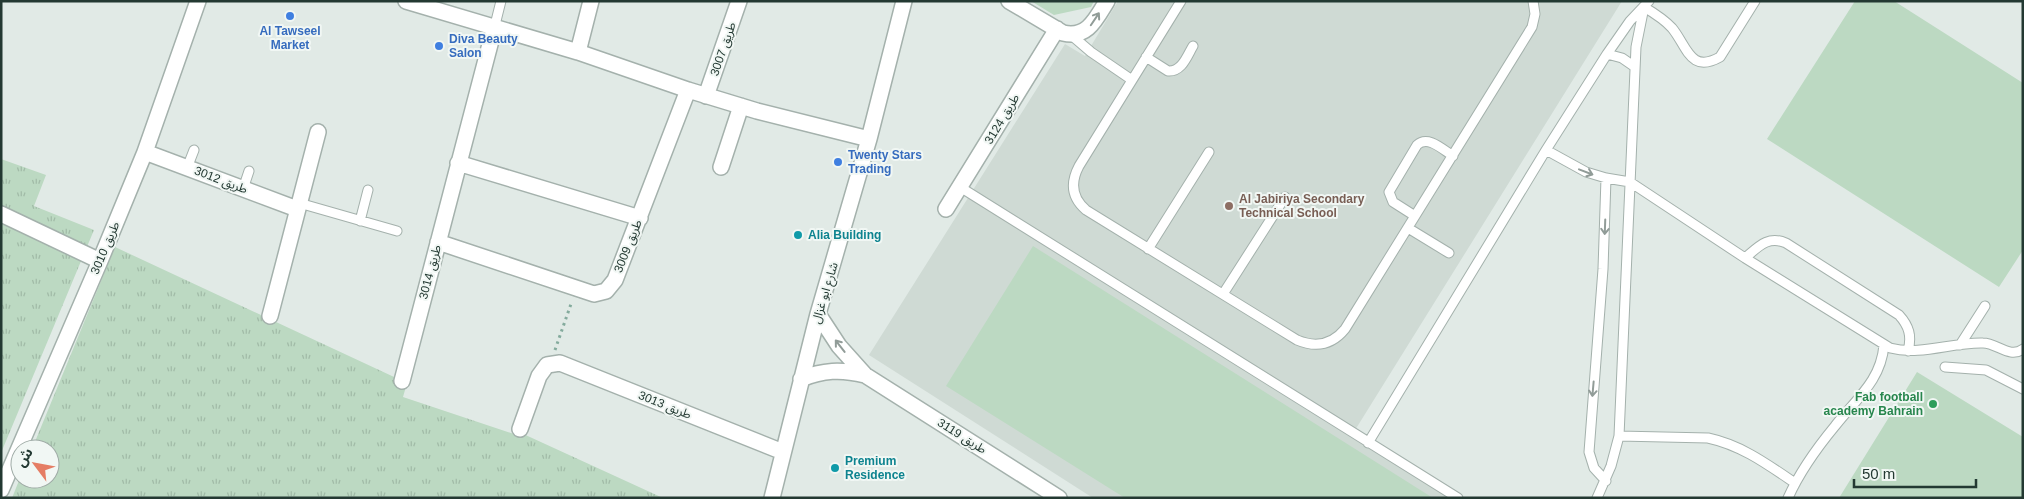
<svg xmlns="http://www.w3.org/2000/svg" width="2024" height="499" viewBox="0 0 2024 499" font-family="Helvetica,'Noto Sans Arabic',sans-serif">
<defs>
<pattern id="grass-tufts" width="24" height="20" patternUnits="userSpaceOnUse" patternTransform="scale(1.25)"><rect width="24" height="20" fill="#bcd9c2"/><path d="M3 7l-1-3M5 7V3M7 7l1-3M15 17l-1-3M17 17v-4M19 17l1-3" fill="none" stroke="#a1bba7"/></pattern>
</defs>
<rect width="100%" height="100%" fill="#e1eae6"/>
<path fill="#cfdad4" d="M1118,1H1622L1352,435L1452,498H1093L869,355L1065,44L1085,56Z"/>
<path fill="url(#grass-tufts)" d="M1,159L46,175L34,206L94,230L1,453Z
M115,247L407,383L403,397L517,435L519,432L663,498H12L20,478L50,479V449H32Z"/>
<path fill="#bcd9c2" d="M1031,1H1094L1091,7L1054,15Z
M1855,1H1894L2023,83V250L1999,287L1767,139Z
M1033,246L1433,498H1125L946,386Z
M1917,372L2023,437V498H1839Z"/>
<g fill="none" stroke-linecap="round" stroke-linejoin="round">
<g stroke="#a4b1ac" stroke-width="11">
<path id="lane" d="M1181,1L1079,166C1070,183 1072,198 1086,210L1297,340C1316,348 1332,345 1345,329L1532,27L1535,14L1533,1
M494,29L501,1
M1070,34L1091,52L1132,80
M1607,54L1622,58L1635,67
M1146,57L1168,71C1182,72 1187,56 1193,46
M1546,150L1586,172L1606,178L1630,182L1745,258L1890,348C1921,356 1952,342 1983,343C1997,343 2010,359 2023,349
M187,168L194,150
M960,187L1458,498
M243,189L249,171
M299,203L397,231
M1415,216L1393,202L1389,192L1417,145C1428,135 1442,149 1453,156
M360,221L368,190
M1408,228L1449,253
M1148,249L1209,152
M1745,258C1758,247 1768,235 1786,243L1899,315C1909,326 1912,336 1908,351
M1223,294L1285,197
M1960,345L1985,306
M1945,367L1986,370L2023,389
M1619,436L1708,438C1741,445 1767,464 1795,483
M1368,443L1546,150L1607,54L1630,21L1649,1
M1606,481L1594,468L1589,452L1603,269L1606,178
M1597,498L1611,466L1619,436L1636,47L1644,7C1654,13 1664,19 1672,28C1687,46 1690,74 1720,57L1755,1
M1788,498C1800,471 1816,449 1835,426C1856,399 1881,381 1884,345"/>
</g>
<g stroke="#a4b1ac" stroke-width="18">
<path id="street" d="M406,1L578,52L688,90L757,111L869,139
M1009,1L1063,33C1087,39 1096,19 1107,1
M578,52L591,1
M706,96L739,1
M145,152L297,209
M458,163L640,218
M721,167L741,106
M946,209L1057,29
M1,214L100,261
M438,242L594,294L606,291L615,280L688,90
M818,314L839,346L865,375L1059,498
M270,316L318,132
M801,379C823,370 841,369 865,375
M402,381L494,29
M520,429L539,376L547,365L560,363L783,452
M1,490L100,261L145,152L198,1
M772,498L818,314L869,139L904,1"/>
</g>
<path stroke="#84ab9d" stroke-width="3" stroke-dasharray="2.5 4" stroke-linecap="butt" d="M555,350L572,301"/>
<use href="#lane" stroke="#fff" stroke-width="9"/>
<use href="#street" stroke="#fff" stroke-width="15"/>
</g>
<defs><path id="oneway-shaft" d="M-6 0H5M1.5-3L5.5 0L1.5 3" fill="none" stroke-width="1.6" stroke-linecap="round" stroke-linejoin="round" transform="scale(1.25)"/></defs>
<g stroke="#919c98">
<use href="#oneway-shaft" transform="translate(1095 19) rotate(-56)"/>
<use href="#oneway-shaft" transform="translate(1586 172) rotate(21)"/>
<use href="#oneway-shaft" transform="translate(1605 227) rotate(92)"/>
<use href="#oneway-shaft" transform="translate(840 346) rotate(-128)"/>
<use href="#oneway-shaft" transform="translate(1593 389) rotate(95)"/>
</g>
<g fill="#3f7fe0" stroke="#f1f7f4" stroke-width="2">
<circle cx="290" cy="16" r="5"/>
<circle cx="439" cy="46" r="5"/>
<circle cx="838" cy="162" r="5"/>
</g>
<circle fill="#8d6e63" stroke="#f1f7f4" stroke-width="2" cx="1229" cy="206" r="5"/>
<g fill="#0f9aa8" stroke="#f1f7f4" stroke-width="2">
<circle cx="798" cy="235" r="5"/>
<circle cx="835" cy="468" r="5"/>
</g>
<circle fill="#2e9e5b" stroke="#f1f7f4" stroke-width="2" cx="1933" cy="404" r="5"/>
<g text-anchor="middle" stroke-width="4" stroke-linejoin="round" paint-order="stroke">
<g font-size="12" font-weight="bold" fill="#366cbe" stroke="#f1f7f4" text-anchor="start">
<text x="290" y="35" text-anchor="middle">Al Tawseel<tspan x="290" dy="14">Market</tspan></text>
<text x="449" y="43">Diva Beauty<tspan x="449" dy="14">Salon</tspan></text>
<text x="848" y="159">Twenty Stars<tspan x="848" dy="14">Trading</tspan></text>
</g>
<g font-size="12" fill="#233932" stroke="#f1f7f4">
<text transform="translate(723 49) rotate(-71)" y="4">طريق 3007</text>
<text transform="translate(1002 119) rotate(-59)" y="4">طريق 3124</text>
<text transform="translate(221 180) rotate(21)" y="4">طريق 3012</text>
<text transform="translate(628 246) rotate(-68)" y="4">طريق 3009</text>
<text transform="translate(105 248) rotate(-67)" y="4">طريق 3010</text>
<text transform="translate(430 272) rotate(-75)" y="4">طريق 3014</text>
<text transform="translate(825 293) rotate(-73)" y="4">شارع ابو غزال</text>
<text transform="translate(665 405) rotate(22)" y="4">طريق 3013</text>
<text transform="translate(962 436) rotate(32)" y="4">طريق 3119</text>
</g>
<g font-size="12" font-weight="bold" fill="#785e54" stroke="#f1f7f4" text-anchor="start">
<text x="1239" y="203">Al Jabiriya Secondary<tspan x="1239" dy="14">Technical School</tspan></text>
</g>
<g font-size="12" font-weight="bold" fill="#0d838f" stroke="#f1f7f4" text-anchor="start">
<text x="808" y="239">Alia Building</text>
<text x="845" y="465">Premium<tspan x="845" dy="14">Residence</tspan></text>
</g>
<g font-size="12" font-weight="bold" fill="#27864d" stroke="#f1f7f4" text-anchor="end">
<text x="1923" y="401">Fab football<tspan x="1923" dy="14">academy Bahrain</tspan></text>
</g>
</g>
<rect width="2024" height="499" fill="none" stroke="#233932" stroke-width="5"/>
<g transform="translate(35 464) rotate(302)"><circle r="24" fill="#f1f7f4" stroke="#9faba6"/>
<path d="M0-4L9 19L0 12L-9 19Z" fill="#e57d64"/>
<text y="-8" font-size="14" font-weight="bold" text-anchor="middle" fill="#233932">ش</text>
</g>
<path d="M1854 479v8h122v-8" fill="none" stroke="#233932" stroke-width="2.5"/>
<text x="1862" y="479" font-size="15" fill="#233932" stroke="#f1f7f4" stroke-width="4" paint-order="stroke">50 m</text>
</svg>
